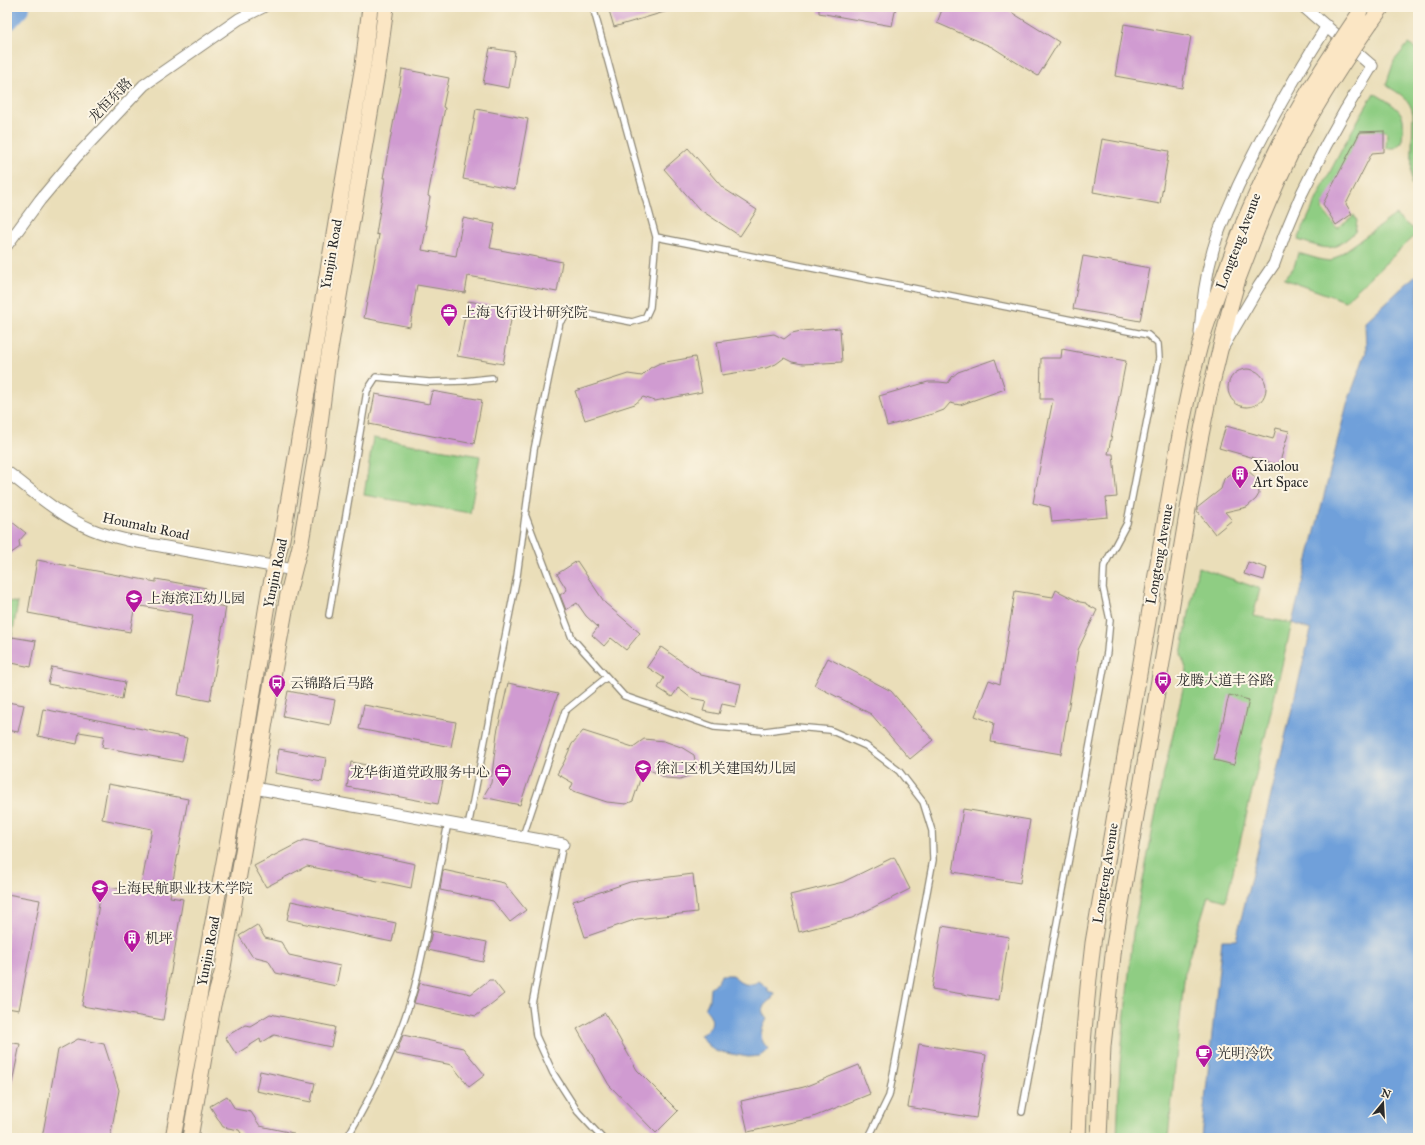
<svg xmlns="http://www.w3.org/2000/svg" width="1425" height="1145" viewBox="0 0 1425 1145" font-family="'IM FELL Great Primer','Noto Serif SC',serif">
<rect width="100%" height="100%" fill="#fcf5e5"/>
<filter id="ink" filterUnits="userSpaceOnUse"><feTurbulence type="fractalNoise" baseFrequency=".025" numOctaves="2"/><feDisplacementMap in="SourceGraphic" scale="8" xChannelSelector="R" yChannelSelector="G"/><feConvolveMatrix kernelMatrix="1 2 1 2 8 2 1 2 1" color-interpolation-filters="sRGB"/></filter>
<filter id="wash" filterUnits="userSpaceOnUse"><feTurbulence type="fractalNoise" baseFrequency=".012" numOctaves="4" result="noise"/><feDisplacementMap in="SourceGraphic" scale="16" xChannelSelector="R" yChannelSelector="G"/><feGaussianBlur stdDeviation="0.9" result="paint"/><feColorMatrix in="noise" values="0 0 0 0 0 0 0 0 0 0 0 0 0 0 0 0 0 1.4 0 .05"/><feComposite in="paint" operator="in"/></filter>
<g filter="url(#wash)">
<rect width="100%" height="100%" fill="#eadeb9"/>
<path fill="#8fcd83" stroke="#5d7c57" d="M1408,44L1418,50V187L1411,184L1413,115C1411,98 1399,94 1386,85L1394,61Z
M1374,93C1383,99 1401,107 1403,119C1404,126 1402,135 1402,142L1395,148H1386L1387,131L1361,130L1322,209L1337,228L1354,215L1357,221L1355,232C1331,254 1327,249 1298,240C1320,189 1345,141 1374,93Z
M1395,215L1418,233L1345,301L1284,279L1294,267L1298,253L1322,260L1331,261Z
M373,438L480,456L470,513L364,495Z
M1198,567L1260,589L1253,616L1292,623L1226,901L1208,896L1185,970L1168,1138H1117L1120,1064L1133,933L1160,791L1187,671L1181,654Z
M7,601L18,603L7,663Z"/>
<path fill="#70a0da" stroke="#4e6682" d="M1418,273V1138H1201L1222,940H1236L1311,630L1292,623L1347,404L1366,352L1365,322Z
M721,975H733C739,985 750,987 759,981L768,988V991L774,993L772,999C763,1004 759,1011 767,1019C760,1032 758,1039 769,1049L760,1056L748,1057L715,1051L705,1042L700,1035C714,1029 715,1018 705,1009L709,1000L710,987C716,985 719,981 721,975Z"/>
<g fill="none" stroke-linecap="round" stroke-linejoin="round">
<path stroke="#70a0da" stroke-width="24" d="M7,19L18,7"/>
</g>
<g id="blocks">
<path fill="#d09bd1" d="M608,7H671V10L614,27Z
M819,7H896L892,26L819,13Z
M943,7H1003L1059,42L1038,76L992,47L937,23Z
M1124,24L1191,36L1182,88L1115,76Z
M490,48L515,52L509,88L483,83Z
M402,69L449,78L443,107L445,108L432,169H433L428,196L430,197L425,225H427L422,250L456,256L463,218L495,224L490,248L562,262L557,292L468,276L465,293L417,285L410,327L364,318L379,235L376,234L385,178H383L400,87H399Z
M476,109L528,119L515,189L463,179Z
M1384,131V152L1372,153L1346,204L1352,214L1336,225L1323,204L1360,132Z
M1102,139L1169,151L1160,204L1093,192Z
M688,148L723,188L757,210L740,236L699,209L664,169Z
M1083,256L1150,268L1140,321L1073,309Z
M468,301L513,309L503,364L457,356Z
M840,328L842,362L803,364L792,362L784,358L776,364L766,368L722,375L717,342L774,334L784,339L792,333L801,331Z
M1062,349L1126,361L1108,454H1113L1117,497L1106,498L1108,517L1052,522L1050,507L1033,503L1053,399H1040L1041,358H1061Z
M695,357L702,392L655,401L643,397L635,404L585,420L575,391L628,374L642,376L650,368L660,363Z
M995,359L1005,389L960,405L950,403L944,410L936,413L887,426L879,396L928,382H939L948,383L952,377L958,372Z
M1228 388a19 19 0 1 1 38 0a19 19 0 1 1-38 0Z
M432,391L482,400L474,444L369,424L375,394L429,404Z
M1226,426L1273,439L1276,428L1289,431L1279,465L1219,448Z
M1246,469L1255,477L1258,482L1259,494L1256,499L1247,507L1225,512L1232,520L1215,534L1197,511V508L1221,489L1224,479L1228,475L1233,472Z
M7,518L26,533L19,541L20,547L7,556Z
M37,560L156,582V579L206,588L203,603L226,607L210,701L178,695L193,615L135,605L130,632L28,613Z
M577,561L605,603L640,633L626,650L611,638L604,646L592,635L598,627L586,616L577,603L566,610L560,595L567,590L557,574Z
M1248,562L1267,568L1264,580L1244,574Z
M1056,590L1080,602L1086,603V604L1097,610L1078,650L1061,754L991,742L994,723L975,716L989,680L1000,684L1015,591L1053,597Z
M12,637L36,641L31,667L7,662Z
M661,647L701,675L741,684L736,707L722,704L719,714L703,711L706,701L691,698L678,688L672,697L658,688L664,678L647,667Z
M828,658L891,691L933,740L910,759L871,714L814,685Z
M52,667L125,682L122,699L48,684Z
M508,683L558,694L520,805L483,797L491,783L497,733Z
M288,691L335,700L330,725L283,716Z
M1229,695L1249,700L1234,765L1214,760Z
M7,702L24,705L18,732L7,730Z
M364,705L456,722L451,747L359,729Z
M43,709L187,738L182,762L102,747L104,736L79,732L77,744L38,736Z
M583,731L633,747L644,739L664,741L681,747L694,755L696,765L691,775L680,779L666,778L644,767L633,801L626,804L607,802L570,790L573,783L557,774L564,762L572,744Z
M279,749L326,758L322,782L275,773Z
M351,762L443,780L438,804L347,787Z
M108,784L188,799L170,897L183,899L163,1020L82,1006L102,886L140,892L152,829L102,819Z
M963,809L1030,820L1020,883L953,872Z
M304,840L415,864L411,888L307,866L266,887L254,866Z
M894,857L910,889L852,918L799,932L790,895L843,882Z
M443,870L504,883L526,910L510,922L493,901L440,890Z
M693,874L697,912L637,919L585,937L573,901L630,882Z
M7,894L40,900L19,1010L7,1008Z
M291,901L396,923L392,942L287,920Z
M257,925L265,938L281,942L289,955L340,966L336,986L276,973L268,960L252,956L239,936Z
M942,926L1009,937L999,1000L932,989Z
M432,931L487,942L483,962L428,950Z
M489,980H493L504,994L476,1016L414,1003L420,983L471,994Z
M605,1013L637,1070L678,1111L656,1133L609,1085L577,1029Z
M270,1014L335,1027L331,1047L274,1035L261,1043L260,1039L236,1054L225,1037L245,1025L250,1026Z
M403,1035L463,1048L485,1075L469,1087L452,1065L396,1054Z
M78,1039L104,1044L119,1090L110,1138H42L58,1050Z
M7,1042L20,1044L12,1083L7,1082Z
M919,1044L986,1055L976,1118L908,1107Z
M859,1065L870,1094L811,1118L748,1132L741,1101L804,1087Z
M260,1071L315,1083L311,1102L256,1091Z
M227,1096L235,1109L251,1112L260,1126L293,1133V1138H244L239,1130L223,1127L210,1106Z"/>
</g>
</g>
<g filter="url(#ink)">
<use href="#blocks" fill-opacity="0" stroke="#8a8472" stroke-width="1"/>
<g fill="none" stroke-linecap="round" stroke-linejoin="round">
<g stroke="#8a8472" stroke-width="8">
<path id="service" d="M656,237L1148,335L1158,344L1159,358L1127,523L1104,566L1103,588L1110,620L1107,652L1022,1112
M525,514L572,638L624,696L714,727L765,731L796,727L830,730L866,746L899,771L923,802L932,831L933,860L889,1096L871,1133L866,1138
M329,615L367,391L376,377L429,382L464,381L492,378
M468,827L517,576L534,450L560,322L568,314L579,312L632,322L645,318L650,307L656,237L593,7
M523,836L565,711L607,677
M563,844L532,1004L536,1036L553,1073L578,1112L602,1138
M347,1138C373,1093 400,1040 414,989C428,935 437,878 448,823"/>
</g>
<g stroke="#8a8472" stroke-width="13">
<path id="minor" d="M7,245L40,200L76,157L144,85L239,19L263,7
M1200,333C1202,300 1207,267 1217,237C1223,219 1231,203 1238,186C1264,131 1294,78 1327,26
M1223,347L1259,286L1274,264L1284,236L1302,193L1326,145L1346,109L1372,66L1304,7
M7,472C34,492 60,516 91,529C103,534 114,537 127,540L294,570
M254,788L563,844"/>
</g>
<g stroke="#8a8472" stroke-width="17">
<path id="secondary" d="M1371,22L1382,7
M173,1138L238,786L269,592L282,539L363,65L370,7
M190,1138L213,1005L222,973L254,788L269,698L288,594L301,542L317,448L327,367L378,67L386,7
M1078,1138C1080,1073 1085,1008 1093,943L1178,446C1184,412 1191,378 1200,345C1213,303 1229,263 1244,222
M1099,1138L1103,1046L1114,946L1198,450L1208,400L1231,304L1238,279L1258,227"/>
</g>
<use href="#service" stroke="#fff" stroke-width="5.5"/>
<use href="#minor" stroke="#fff" stroke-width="11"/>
<use href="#secondary" stroke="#fbe6c4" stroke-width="15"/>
<g stroke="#8a8472" stroke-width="17" stroke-linecap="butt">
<path id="secondary-bridge" d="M1244,222C1258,190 1272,159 1288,128C1309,88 1334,51 1359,14
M1258,227C1271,195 1285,164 1301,133C1322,95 1346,58 1371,22"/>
</g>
<use href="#secondary-bridge" stroke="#fbe6c4" stroke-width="15"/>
</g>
</g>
<defs>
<g id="office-pin" transform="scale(0.9)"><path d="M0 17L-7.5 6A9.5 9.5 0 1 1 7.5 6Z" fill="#b5179e" stroke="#fcf5e5"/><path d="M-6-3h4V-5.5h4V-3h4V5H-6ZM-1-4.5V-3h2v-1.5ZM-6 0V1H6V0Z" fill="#fff"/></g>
<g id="building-pin" transform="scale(0.9)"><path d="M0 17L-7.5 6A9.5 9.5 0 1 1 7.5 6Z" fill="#b5179e" stroke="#fcf5e5"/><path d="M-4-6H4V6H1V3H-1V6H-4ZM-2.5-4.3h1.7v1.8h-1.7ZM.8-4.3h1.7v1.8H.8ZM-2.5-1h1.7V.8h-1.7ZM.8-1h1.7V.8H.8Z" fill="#fff"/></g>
<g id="school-pin" transform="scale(0.9)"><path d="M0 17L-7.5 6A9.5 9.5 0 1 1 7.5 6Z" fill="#b5179e" stroke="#fcf5e5"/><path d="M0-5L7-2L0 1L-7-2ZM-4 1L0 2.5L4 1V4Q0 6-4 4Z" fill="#fff"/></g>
<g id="bus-pin" transform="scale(0.9)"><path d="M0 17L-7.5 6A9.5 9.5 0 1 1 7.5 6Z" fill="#b5179e" stroke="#fcf5e5"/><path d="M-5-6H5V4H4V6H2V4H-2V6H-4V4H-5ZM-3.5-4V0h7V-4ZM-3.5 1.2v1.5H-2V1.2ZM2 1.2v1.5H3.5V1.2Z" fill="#fff"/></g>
<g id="university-pin" transform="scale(0.9)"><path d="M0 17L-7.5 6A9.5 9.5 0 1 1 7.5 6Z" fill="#b5179e" stroke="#fcf5e5"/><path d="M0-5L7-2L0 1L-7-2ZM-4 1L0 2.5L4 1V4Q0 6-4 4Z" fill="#fff"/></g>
<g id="cafe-pin" transform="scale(0.9)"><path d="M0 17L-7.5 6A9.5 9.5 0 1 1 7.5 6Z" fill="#b5179e" stroke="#fcf5e5"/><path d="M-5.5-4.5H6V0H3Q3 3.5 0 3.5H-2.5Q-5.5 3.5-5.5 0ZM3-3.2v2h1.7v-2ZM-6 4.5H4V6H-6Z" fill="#fff"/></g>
</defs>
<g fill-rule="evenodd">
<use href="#office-pin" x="449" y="312"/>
<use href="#building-pin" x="1240" y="474"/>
<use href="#school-pin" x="134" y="598"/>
<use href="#bus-pin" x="1163" y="680"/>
<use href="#bus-pin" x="277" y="683"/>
<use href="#school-pin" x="643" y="768"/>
<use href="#office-pin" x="503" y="772"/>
<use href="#university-pin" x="100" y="888"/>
<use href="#building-pin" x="132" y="938"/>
<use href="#cafe-pin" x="1204" y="1053"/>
</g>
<g text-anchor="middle" stroke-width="4" stroke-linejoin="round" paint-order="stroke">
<g font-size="14" fill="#2b2b2b" stroke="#fcf5e5">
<text transform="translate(110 100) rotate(-46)" y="5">龙恒东路</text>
<text transform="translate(1238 241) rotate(-69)" y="5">Longteng Avenue</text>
<text transform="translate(331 254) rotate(-80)" y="5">Yunjin Road</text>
<text transform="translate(146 526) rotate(12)" y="5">Houmalu Road</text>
<text transform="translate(1159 554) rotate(-80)" y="5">Longteng Avenue</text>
<text transform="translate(275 573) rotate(-78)" y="5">Yunjin Road</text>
<text transform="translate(1105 873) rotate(-81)" y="5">Longteng Avenue</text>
<text transform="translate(208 951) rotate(-79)" y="5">Yunjin Road</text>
</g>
<g font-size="14" fill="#2b2b2b" stroke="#fcf5e5" text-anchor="start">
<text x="462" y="317">上海飞行设计研究院</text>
<text x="1253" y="471">Xiaolou<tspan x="1253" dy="16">Art Space</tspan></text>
<text x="147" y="603">上海滨江幼儿园</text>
<text x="1176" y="685">龙腾大道丰谷路</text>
<text x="290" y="688">云锦路后马路</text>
<text x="656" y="773">徐汇区机关建国幼儿园</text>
<text x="490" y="777" text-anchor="end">龙华街道党政服务中心</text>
<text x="113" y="893">上海民航职业技术学院</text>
<text x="145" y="943">机坪</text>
<text x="1217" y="1058">光明冷饮</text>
</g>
</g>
<rect width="1425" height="1145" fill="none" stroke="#fcf5e5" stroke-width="24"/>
<g transform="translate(1383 1103) rotate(18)" stroke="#fcf5e5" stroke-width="3" paint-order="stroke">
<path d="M0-3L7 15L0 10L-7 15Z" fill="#2b2b2b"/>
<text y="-6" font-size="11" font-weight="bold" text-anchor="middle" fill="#2b2b2b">N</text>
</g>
</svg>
